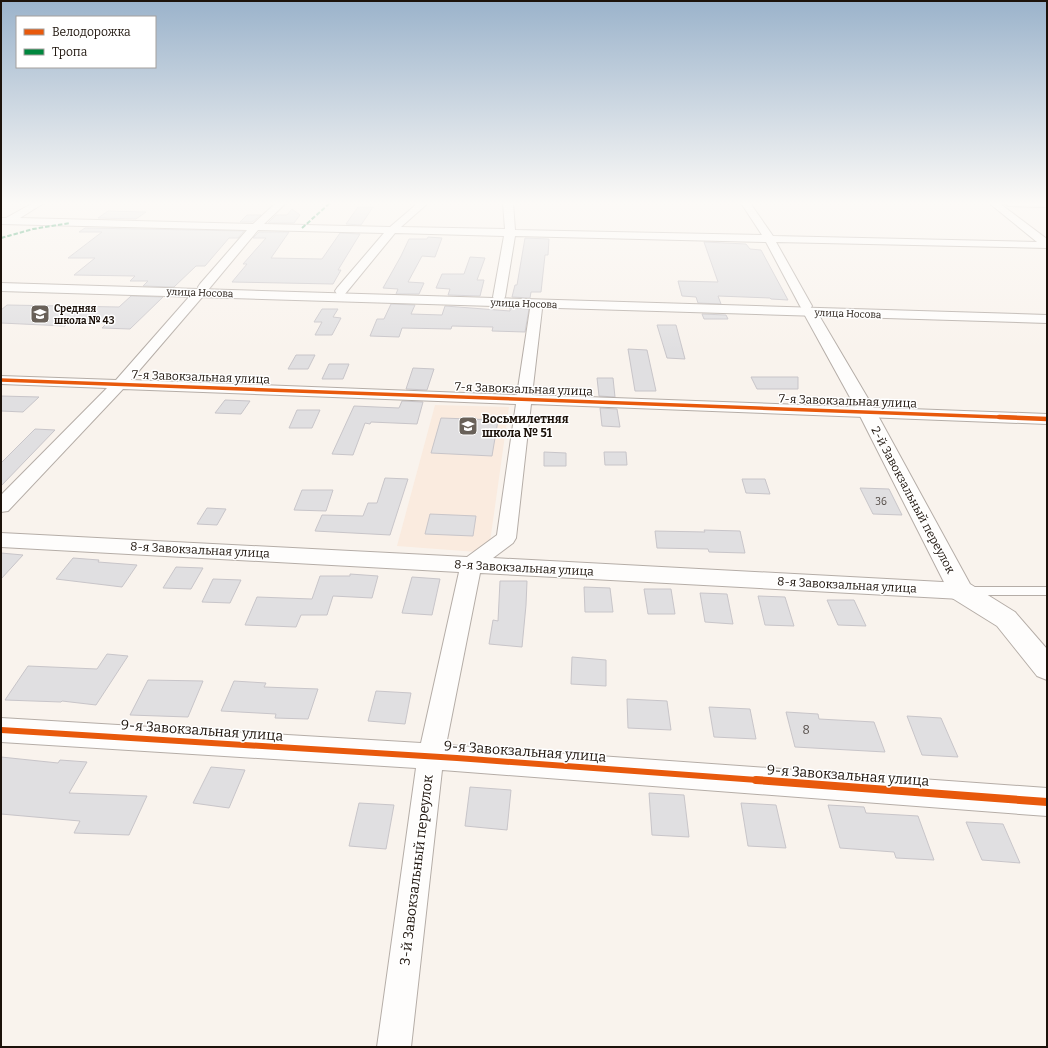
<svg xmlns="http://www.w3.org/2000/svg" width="1048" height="1048" viewBox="0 0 1048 1048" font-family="Bitter,serif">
<rect width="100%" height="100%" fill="#f9f3ed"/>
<path fill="#faebdf" d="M435,405L509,407L490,542L477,552L397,546Z"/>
<path fill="#e0dfe1" stroke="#c8c5c9" d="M358,207H373L361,225L346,224Z
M292,209L300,215L294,223H268L276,215H287Z
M108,211L146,212L136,219L98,218Z
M247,215H261L252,222H240Z
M85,228L244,231L238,238H229L205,266H196L174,287L143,286L148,281H130L135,276L74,275L95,258H68L102,232H79Z
M259,232H289L271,258L322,259L340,233L360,234L338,270H341L333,284L232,282L247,264H243L266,238H253Z
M428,237L442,238L435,257L422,256L408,282L424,283L419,294H396L398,289L383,288L401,256L409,239H427Z
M525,238L549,239L548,255H545L541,292H531L530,298L512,297L515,285H517Z
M704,242L746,244L750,249L761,250L788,300L771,299L770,298L718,296L721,304L698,303L696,297L682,296L678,281L718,282Z
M470,257L485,258L477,280H484L480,296L448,295L450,289L436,288L442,274H464Z
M131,296L163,297L130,329L102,328L107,323L69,322L65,326L1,323V310L7,305L119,307Z
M391,304L415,305L411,314L442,315L445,306L510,311V308L529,309L525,332L492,331L493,327L452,326L451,329L402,328L399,337L370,336L377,319H384Z
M322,309H338L333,317L341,318L332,335H315L322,322H314Z
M702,314L726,315L728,319H704Z
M657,325H676L685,359L667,358Z
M628,349L647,350L656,391H635Z
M296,355H315L308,369H288Z
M329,364H349L343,379H322Z
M413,368L434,369L427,390L406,389Z
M751,377H798V389H757Z
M597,378H613L615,397L599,396Z
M1,396L39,397L23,412L1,411Z
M225,400L250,401L241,414L215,413Z
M402,401L423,402L417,424L371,422L370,424L365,423L353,455L332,454L354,406L399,408Z
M600,408L617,409L620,427L602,426Z
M297,410H320L312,428H289Z
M441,418L498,420L492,456L431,453Z
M35,429L55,430L1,486V463Z
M544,452L566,453V466H544Z
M604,452H626L627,465H605Z
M385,478L408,479L390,535L315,531L322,515L363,516L368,503H377Z
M742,479H765L770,494L746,493Z
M860,488L889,489L902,515L873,514Z
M302,490H333L326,511L294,510Z
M207,508L226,509L217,525L197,524Z
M430,514L476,516L473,536L425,534Z
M704,530L740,531L745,553L709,552L708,549L657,548L655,531L705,532Z
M1,553L23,555L1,579Z
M73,558L99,560L98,562L137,565L122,587L56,579Z
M176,567L203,568L191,589L163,588Z
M350,574L378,576L372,598L333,596L327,615H301L296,627L245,625L257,597L312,599L320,576H350Z
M412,577L440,579L432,615L402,613Z
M213,579L241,580L230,603L202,602Z
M500,581H527L526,605L522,647L489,644L493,620L498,621Z
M584,587L610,588L613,612H585Z
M644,589H671L675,614H648Z
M700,593L727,594L733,624L705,622Z
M758,596L785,597L794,626L765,625Z
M827,600H854L866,626L838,625Z
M107,654L128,656L96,705L62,701L61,702L5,700L28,666L97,669Z
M572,657L606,660V686L571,684Z
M148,680L203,681L188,717L130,715Z
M234,681L266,683L264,687L318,689L308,719L275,718L276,714L221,711Z
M376,691L411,693L405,724L368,721Z
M627,699L667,701L671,730L628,728Z
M709,707L750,709L756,739L714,737Z
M786,712L818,714L819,719L874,722L885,752L795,747Z
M907,716L941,718L958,757L922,755Z
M1,757L58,763L60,760L87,762L69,793L147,796L129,835L74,833L80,821L1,814Z
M211,767L245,770L229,808L193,803Z
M470,787L511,790L507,830L465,826Z
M649,793L684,795L689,837L652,835Z
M359,803L394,805L386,849L349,846Z
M741,803L776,805L786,848L748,846Z
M828,805L864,807L866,813L918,816L934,860L896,858L894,852L840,848Z
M966,822L1003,824L1020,863L982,860Z"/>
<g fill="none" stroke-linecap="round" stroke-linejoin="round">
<g stroke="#b5ada7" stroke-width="2">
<path id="service" d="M970,587H1047V595H970L966,594L965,591L966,588Z"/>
</g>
<g stroke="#b5ada7" stroke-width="2">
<path id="minor" d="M33,203H44L20,218L253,224L276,203H286L264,224L390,227L418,203H428L401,227L505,229L503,203H513L515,230L762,235L741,203H750L773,236L1037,242L989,203H999L1047,239V248L776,242L812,306L810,309H802L800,306L766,242L515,236L505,297L503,300H495L493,297L504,236L395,233L345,294H337L335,291L337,288L384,233L258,230L208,290H205L206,292L204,295L131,380L517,395L530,309L532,306H540L542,309L532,395L1047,414V424L531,404L516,538L513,543L493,558L961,583L968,585L972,591L968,597L961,599L480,573L446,745L1047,788V816L442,770L411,1047H377L416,768L1,742V718L421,743L459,572L1,547V533L467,557L497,535L516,404L123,389L8,511L1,512V495L107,388L1,384V376L116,380L196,289H199L198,287L200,284L247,230L1,224V218H6Z
M1004,203H1047V207L1008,206Z"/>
</g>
<g stroke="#b5ada7" stroke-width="2">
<path id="tertiary" d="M810,308L815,309L817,312L876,412L970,584L1015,612L1047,649V680L1037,676L997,626L952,598L858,412L803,312L805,309Z"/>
</g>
<g stroke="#b5ada7" stroke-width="2">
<path id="secondary" d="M1,283L1047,315V323L1,291Z"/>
</g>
<use href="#service" fill="#fefdfc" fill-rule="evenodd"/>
<use href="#minor" fill="#fefdfc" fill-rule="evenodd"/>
<use href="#tertiary" fill="#fefdfc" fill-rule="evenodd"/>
<use href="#secondary" fill="#fefdfc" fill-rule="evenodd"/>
<path stroke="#00873e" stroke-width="2" stroke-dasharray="4.5 2" stroke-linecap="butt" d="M302,228L330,203
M1,238L33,229L70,223"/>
<g stroke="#fff" stroke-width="5.5">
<path id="cycleway-far3" d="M1,380L1026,418"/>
</g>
<g stroke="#fff" stroke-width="7">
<path id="cycleway-far2" d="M999,417L1047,419"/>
</g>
<g stroke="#fff" stroke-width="8">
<path id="cycleway-far1" d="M1,730L457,758L770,781"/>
</g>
<g stroke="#fff" stroke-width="10">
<path id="cycleway" d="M756,780L1047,802"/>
</g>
<use href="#cycleway-far3" stroke="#e8590c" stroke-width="3.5"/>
<use href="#cycleway-far2" stroke="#e8590c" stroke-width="4.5"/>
<use href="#cycleway-far1" stroke="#e8590c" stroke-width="6"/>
<use href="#cycleway" stroke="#e8590c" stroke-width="8"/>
</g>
<linearGradient id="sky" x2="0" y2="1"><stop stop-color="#9bb3cb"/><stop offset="0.58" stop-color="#fcfaf7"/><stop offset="1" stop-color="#fcfaf7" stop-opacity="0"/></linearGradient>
<rect width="1048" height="350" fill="url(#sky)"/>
<defs>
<g id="school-square" transform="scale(1)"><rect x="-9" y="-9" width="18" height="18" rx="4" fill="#696159" stroke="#fff"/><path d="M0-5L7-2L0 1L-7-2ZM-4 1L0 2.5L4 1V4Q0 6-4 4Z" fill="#fff"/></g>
</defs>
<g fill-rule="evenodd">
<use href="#school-square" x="40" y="314"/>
<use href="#school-square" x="468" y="426"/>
</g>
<g text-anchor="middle" stroke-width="3" stroke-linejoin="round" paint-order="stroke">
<g font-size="10" fill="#1c120a" stroke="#fff">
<text transform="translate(200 292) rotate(2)" y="4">улица Носова</text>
<text transform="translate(524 303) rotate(2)" y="4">улица Носова</text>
<text transform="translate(848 313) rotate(2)" y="4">улица Носова</text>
</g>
<g font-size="10" font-weight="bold" fill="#1c120a" stroke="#fff" text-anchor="start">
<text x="54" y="312">Средняя<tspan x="54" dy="12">школа № 43</tspan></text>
</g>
<g font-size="10" fill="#504843">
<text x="881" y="505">36</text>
</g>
<g font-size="12" fill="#1c120a" stroke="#fff">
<text transform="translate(201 377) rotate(2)" y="4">7-я Завокзальная улица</text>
<text transform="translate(524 389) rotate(2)" y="4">7-я Завокзальная улица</text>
<text transform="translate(848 401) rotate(2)" y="4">7-я Завокзальная улица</text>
<text transform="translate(913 500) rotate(62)" y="4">2-й Завокзальный переулок</text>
<text transform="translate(200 550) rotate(3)" y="4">8-я Завокзальная улица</text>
<text transform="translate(524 568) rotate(3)" y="4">8-я Завокзальная улица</text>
<text transform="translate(847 585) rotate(3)" y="4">8-я Завокзальная улица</text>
</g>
<g font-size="12" font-weight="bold" fill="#1c120a" stroke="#fff" text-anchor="start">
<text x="482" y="423">Восьмилетняя<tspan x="482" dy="14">школа № 51</tspan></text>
</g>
<g font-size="12" fill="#504843">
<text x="806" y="734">8</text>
</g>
<g font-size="14" fill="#1c120a" stroke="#fff">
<text transform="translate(202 730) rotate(4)" y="5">9-я Завокзальная улица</text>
<text transform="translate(525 751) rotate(4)" y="5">9-я Завокзальная улица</text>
<text transform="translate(848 775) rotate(4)" y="5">9-я Завокзальная улица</text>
<text transform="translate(416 870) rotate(-83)" y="5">3-й Завокзальный переулок</text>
</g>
</g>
<rect width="1048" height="1048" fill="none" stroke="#1c120a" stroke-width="4"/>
<rect x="16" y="16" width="140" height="52" fill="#ffffff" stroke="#a4a09d"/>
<rect x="24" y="29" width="20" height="6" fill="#e8590c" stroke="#a4a09d"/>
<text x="52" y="36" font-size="12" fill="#1c120a">Велодорожка</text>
<rect x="24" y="49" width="20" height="6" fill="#00873e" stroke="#a4a09d"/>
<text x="52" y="56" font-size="12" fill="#1c120a">Тропа</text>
</svg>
